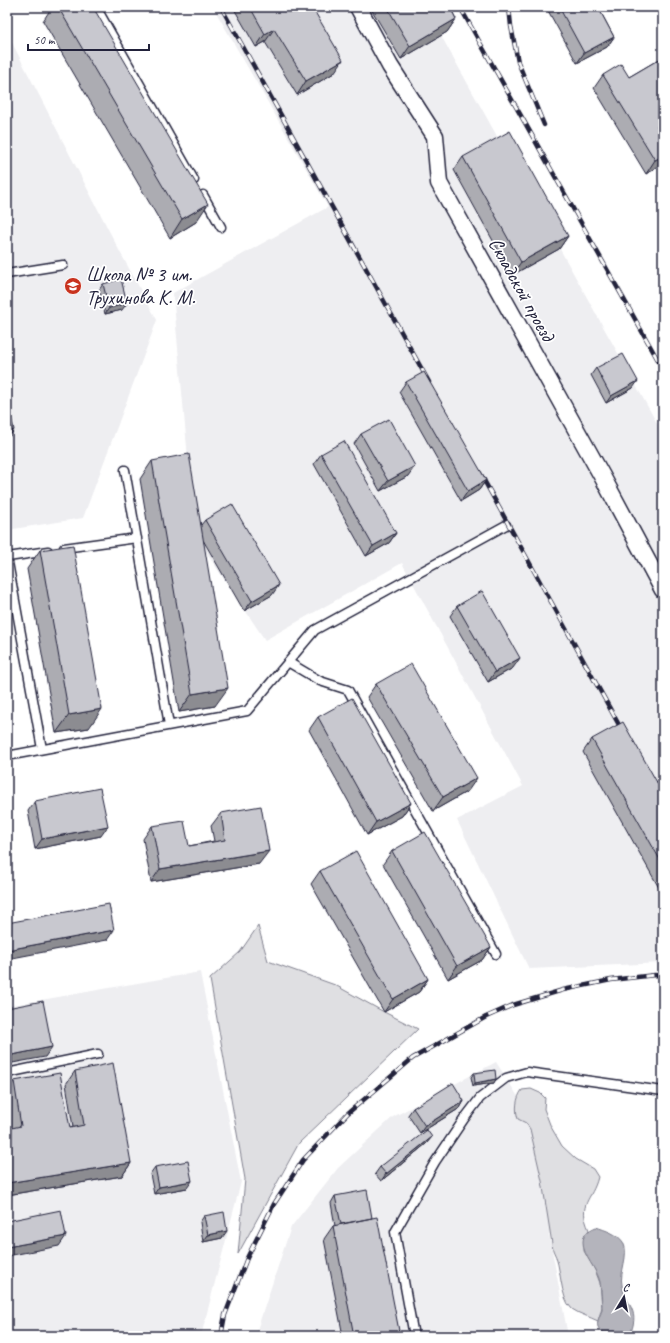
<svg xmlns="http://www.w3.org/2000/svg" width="670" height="1343" viewBox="0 0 670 1343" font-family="Caveat,sans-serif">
<rect width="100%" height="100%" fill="#fff"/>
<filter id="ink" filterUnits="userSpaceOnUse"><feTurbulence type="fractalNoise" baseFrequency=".025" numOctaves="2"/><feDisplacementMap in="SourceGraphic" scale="8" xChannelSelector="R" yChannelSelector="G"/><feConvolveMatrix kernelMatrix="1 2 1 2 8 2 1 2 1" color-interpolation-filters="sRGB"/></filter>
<g filter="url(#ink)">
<path fill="#eeeef1" d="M213,7H425L663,434V963L529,969L457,820L523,786L402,563L265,640L195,536L173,293L328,207Z
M7,33L120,252L157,320L83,518L7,530Z
M200,972L241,1182L201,1336H7V1006Z
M496,1062L540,1131L560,1228L549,1234L568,1336H255L291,1227L338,1168L393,1117Z"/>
<path fill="#dfdfe2" stroke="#80808e" d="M258,926L268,961L335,985L384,1012L418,1029L299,1143L238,1254L245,1179L210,979L240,952Z
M531,1089L540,1093L545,1098L544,1109L551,1127L562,1146L576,1159L593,1169L598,1177C592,1201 577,1203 589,1230L584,1236V1251L595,1270L600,1283L602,1307L598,1321C590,1317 579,1314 572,1309C559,1297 562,1266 553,1250L542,1181L530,1129L526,1123L518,1119C515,1110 516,1098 522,1090Z"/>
<path fill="#b4b4bc" stroke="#7a7a88" d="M596,1227C605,1230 618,1234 623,1242C630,1255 619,1272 622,1285C625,1305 640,1308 631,1332L633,1336H606C604,1333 599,1330 598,1327C596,1321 601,1315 602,1309C602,1303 601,1287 600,1282C597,1268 583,1257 583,1242C583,1234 589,1230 596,1227Z"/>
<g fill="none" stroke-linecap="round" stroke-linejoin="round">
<g stroke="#22223b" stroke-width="11">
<path id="lane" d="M96,7L194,180
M203,195L221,227
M7,274L63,265
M125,470L169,725
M64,548L137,538
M7,557L42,749
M8,557L48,551
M288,662L320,681L348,690L496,954
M7,756L247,711L315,630L506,525
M7,1073L98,1054
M414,1336L395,1232L435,1162L464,1119L480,1098L506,1078L527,1072L663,1091"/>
</g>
<g stroke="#22223b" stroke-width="19">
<path id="street" d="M358,7L390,66L435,136L439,183L602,476L663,590"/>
</g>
<use href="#lane" stroke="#fff" stroke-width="8"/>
<use href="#street" stroke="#fff" stroke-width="16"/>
<g stroke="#22223b" stroke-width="4.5">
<path id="rail" d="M221,7L429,382
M460,7L663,369
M509,7L511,26L518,62L544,125
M480,473L624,734
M221,1336L225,1315L247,1258L274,1204L303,1160L348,1113L413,1058L486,1017L513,1005L563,990L611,980L655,975L663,976"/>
</g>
<use href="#rail" stroke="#fff" stroke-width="3" stroke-dasharray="9" stroke-linecap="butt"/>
</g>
<path fill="#acacb2" stroke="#22223b" d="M52,7H93L196,222L170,238L43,21Z
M233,7H312L334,73L297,95L265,42L256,47Z
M370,7H450L456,19L447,32L401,59Z
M546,7H598L614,37L607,47L577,63Z
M663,57V129L660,131L662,163L646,174L594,88L603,75L629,77Z
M463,157L568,236L559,249L512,275L454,170Z
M103,284L122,310L105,314L99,290Z
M596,368L633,388L606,403L591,375Z
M406,382L486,480L479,490L461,501L399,392Z
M361,434L408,476L380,491L354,444Z
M321,454L396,533L389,543L366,556L314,464Z
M152,461L201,525L205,520L272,595L244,611L203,540L215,706L179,712L140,479Z
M40,550L89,728L56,733L27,569Z
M457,606L513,668L488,682L450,616Z
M376,684L468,791L433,811L367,697Z
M318,717L411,803L402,816L367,835L309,730Z
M592,739L663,793V895L583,752Z
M35,801L101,836L35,849L28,811Z
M221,813L259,864L151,882L143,839L152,826L189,846L214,841L211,826Z
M392,851L491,947L482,960L448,979L383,864Z
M320,871L428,979L419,992L384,1012L311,884Z
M75,1071L131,1163L122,1176L7,1195V1129L10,1128L7,1109V1091L14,1081L70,1128L73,1127L66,1084Z
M474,1073L494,1083L473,1086L471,1077Z
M464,1101L460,1108L420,1133L408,1115L413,1108Z
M427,1143L381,1181L375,1174L380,1167Z
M155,1167L187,1188L154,1194L150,1174Z
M335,1196L372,1218L400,1336H343L324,1239L333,1226H335L331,1203Z
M204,1216L222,1238L203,1242L200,1222Z"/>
<path fill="#8c8c91" stroke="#22223b" d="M456,19L447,32L401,59L410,46Z
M274,29L265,42L256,47L265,34Z
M614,37L607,47L577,63L584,53Z
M343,60L334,73L297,95L306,81Z
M663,122V129L648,139L657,126Z
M663,156L662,163L646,174L655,160Z
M208,204L196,222L170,238L182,219Z
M568,236L559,249L512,275L521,262Z
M127,303L122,310L105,314L109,308Z
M638,381L633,388L606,403L611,396Z
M14,430L9,437L7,438V432Z
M415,466L408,476L380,491L388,481Z
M486,480L479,490L461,501L468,491Z
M396,533L389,543L366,556L373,546Z
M279,585L272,595L244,611L252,601Z
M520,658L513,668L488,682L495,672Z
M228,688L215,706L179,712L192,694Z
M102,709L89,728L56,733L69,715Z
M477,778L468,791L433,811L443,797Z
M411,803L402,816L367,835L376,822Z
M108,826L101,836L35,849L42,839Z
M269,851L259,864L151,882L160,869Z
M114,930L107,940L7,959V950Z
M491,947L482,960L448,979L457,966Z
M428,979L419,992L384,1012L393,999Z
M52,1047L45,1057L7,1064V1056Z
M496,1079L494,1083L473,1086L475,1083Z
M464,1101L460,1108L420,1133L425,1126Z
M432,1137L427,1143L381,1181L386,1174Z
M131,1163L122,1176L7,1195V1183Z
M192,1181L187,1188L154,1194L159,1187Z
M227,1231L222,1238L203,1242L208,1235Z
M66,1236L59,1246L7,1256V1247Z"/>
<path fill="#c8c8cf" stroke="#22223b" d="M58,7H93L208,204L182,219Z
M250,7H312L343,60L306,81L274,29L265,34Z
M387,7H450L456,19L410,46Z
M559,7H598L614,37L584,53Z
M663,57V122L657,126L663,136V156L655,160L603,75L621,64L629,77Z
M510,131L568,236L521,262L463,157Z
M121,279L127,303L109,308L103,284Z
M623,354L638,381L611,396L596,368Z
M424,372L486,480L468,491L406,382Z
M7,398L14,430L7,432Z
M389,419L415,466L388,481L361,434Z
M344,441L396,533L373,546L321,454Z
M189,454L228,688L192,694L152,461Z
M232,504L279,585L252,601L205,520Z
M73,545L102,709L69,715L40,550Z
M482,591L520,658L495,672L457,606Z
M411,664L477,778L443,797L376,684Z
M352,698L411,803L376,822L318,717Z
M623,722L663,793V865L592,739Z
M100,788L108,826L42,839L35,801Z
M261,806L269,851L160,869L152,826L184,821L189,846L225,840L221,813Z
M425,832L491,947L457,966L392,851Z
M356,851L428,979L393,999L320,871Z
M109,904L114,930L7,950V923Z
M43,1001L52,1047L7,1056V1008Z
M113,1063L131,1163L7,1183V1129L21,1126L14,1081L60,1073L70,1128L84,1125L75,1071Z
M495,1070L496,1079L475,1083L474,1073Z
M453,1083L464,1101L425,1126L413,1108Z
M427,1130L432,1137L386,1174L380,1167Z
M188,1161L192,1181L159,1187L155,1167Z
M367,1190L372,1218L341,1224L335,1196Z
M61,1210L66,1236L7,1247V1221Z
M224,1212L227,1231L208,1235L204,1216Z
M377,1217L400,1336H354L333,1226Z"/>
</g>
<defs>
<g id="school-disc" transform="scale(0.9)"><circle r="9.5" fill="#c8321e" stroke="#fff"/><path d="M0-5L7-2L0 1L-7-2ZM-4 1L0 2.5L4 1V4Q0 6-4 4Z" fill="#fff"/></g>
</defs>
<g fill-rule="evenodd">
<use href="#school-disc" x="73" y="286"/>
</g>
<g text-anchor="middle" stroke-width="3.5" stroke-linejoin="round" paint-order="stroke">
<g font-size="20" fill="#22223b" stroke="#fff" text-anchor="start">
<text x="86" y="281">Школа № 3 им.<tspan x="86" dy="23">Трухинова К. М.</tspan></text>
</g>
<g font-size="20" fill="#22223b" stroke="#fff">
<text transform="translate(522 289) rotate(61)" y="7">Складской проезд</text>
</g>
</g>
<rect width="670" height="1343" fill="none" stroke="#fff" stroke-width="24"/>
<rect x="12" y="12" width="646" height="1319" fill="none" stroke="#22223b" stroke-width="1.5" filter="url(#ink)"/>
<g transform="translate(624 1297) rotate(10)" stroke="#ffffff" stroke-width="3" paint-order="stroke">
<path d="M0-3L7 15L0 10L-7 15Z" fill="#22223b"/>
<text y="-6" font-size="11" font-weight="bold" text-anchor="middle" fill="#22223b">С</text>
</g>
<path d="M28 44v6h121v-6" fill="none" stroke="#22223b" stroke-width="2"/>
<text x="34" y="44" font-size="12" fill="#22223b" stroke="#ffffff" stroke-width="3" paint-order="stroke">50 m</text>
</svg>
